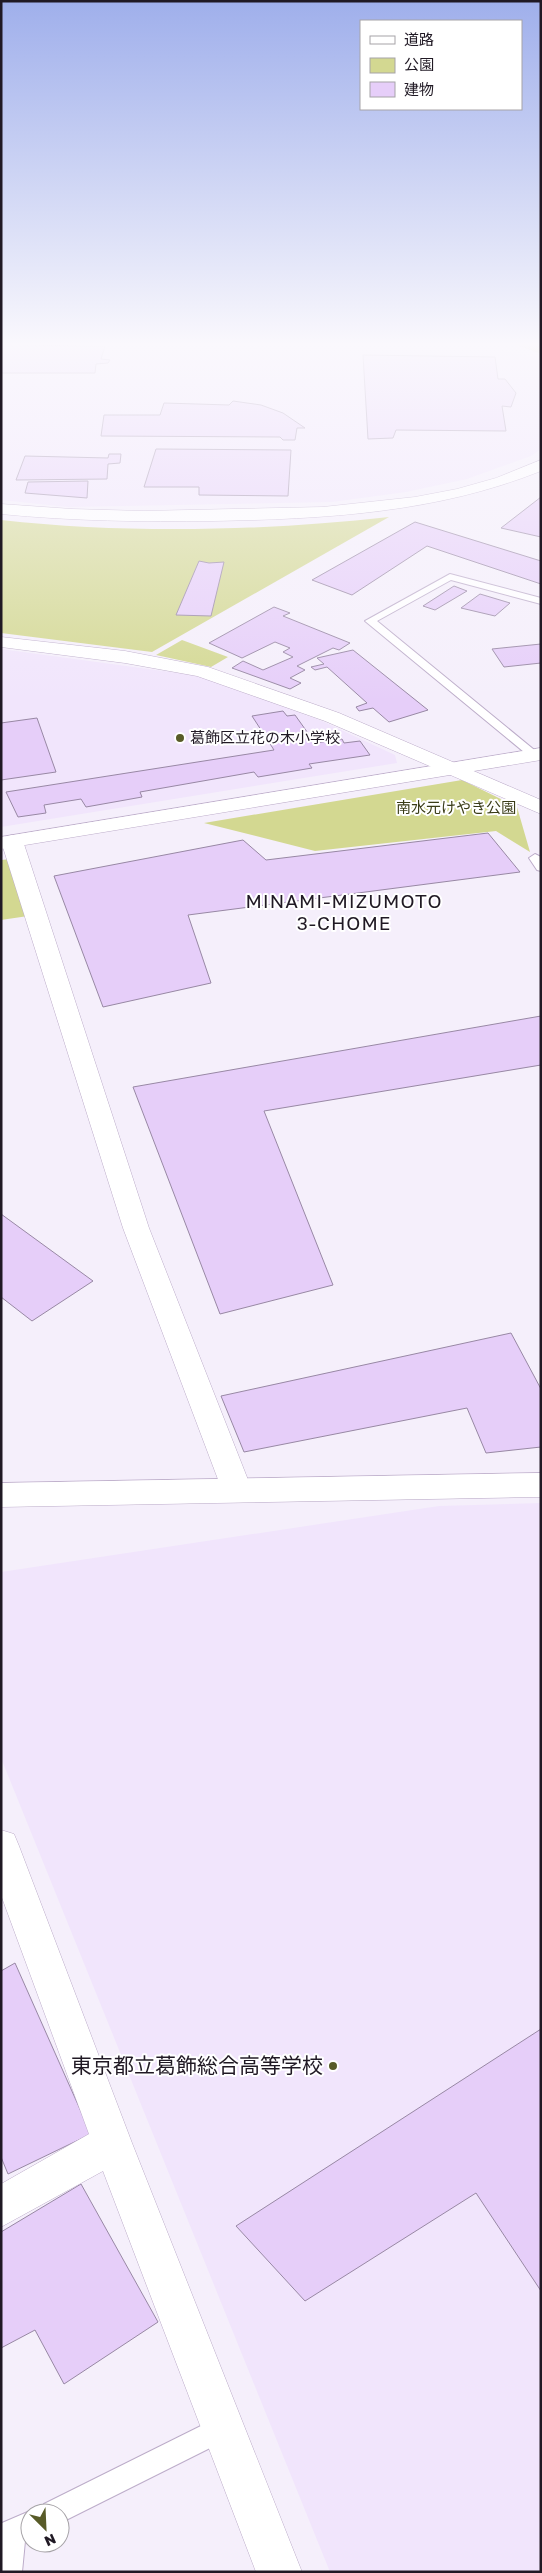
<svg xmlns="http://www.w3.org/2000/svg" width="542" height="2573" viewBox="0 0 542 2573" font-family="'Golos Text','Noto Sans JP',sans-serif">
<rect width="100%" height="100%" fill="#f5effb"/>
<path fill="#f1e5fc" d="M1,342H442L492,345L503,351L541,358V449L531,456L467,479L406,492L332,502L68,507L1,500Z
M1,649L200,676L322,721L395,755L397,763L1,827Z
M541,1503V2572H330L1,1758V1572L439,1506Z"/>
<path fill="#d3d891" d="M466,342H541V354L514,344Z
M389,517L152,652L1,633V520C127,534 263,531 389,517Z
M182,640L228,657L211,667L156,655Z
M462,780L517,807L530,852L496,831L315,851L204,823Z
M12,859L28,916L1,920V860Z"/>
<path fill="#e6cef9" stroke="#9888a4" d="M1,345L105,346L101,359L110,360L108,363L96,364L95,373H1Z
M363,355L495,357L498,379H505L516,393L511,407L502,406L506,431L396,430L393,438L368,439Z
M233,401L261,405L283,413L305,428H297L295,440H283L280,437L101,436L104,415H160L164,403L229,405Z
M156,449L291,450L288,496L199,495V487H144Z
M109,454H121L120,463L108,464L107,479L16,480L25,456L108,458Z
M88,481L87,498L25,493L28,482Z
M541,497V537L501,528Z
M415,522L541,561V584L427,546L352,595L312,580Z
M199,561L209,563L224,562L211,616L176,615Z
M454,586L467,591L435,610L423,606Z
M480,594L510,603L495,616L461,608Z
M274,607L290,613L283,616L350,643L339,650L333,648L297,666L305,670L290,678L301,683L290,689L232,668L243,661L263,670L293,657L283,652L290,648L275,642L242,658L209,643Z
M541,644V663L504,667L492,649Z
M353,650L428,710L389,722L373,708L359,711L356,707L367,703L327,667L315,670L311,667L324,664L317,658Z
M283,711L287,716L295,715L315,743L342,739L344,743L360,741L370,755L309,764L312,768L258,777L254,772L140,792L142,797L86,807L81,799L44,805L46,813L18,817L6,792L274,750L252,716Z
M37,718L56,772L1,780V723Z
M488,833L520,872L188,915L211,983L103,1007L54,876L243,840L266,860Z
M541,1016V1065L264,1111L333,1285L220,1314L133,1087Z
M1,1214L93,1281L32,1321L1,1297Z
M511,1333L541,1389V1447L486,1453L467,1408L244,1452L221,1396Z
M15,1963L91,2134L8,2174L1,2157V1971Z
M541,2029V2291L476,2193L305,2301L236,2226Z
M81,2184L158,2322L64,2384L35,2330L1,2348V2232Z"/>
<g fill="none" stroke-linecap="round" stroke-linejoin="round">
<g stroke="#bcacc9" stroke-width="2">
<path id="lane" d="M450,574L541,598V604L451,580L377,621L538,753V757H530L365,621Z
M535,854L541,857V871L537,870L529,858Z
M223,2415L232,2419L236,2428L232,2437L60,2523V2513H40L44,2504Z
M30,2511L36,2513H30V2538L25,2541L22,2572H1L2,2523Z"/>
</g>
<g stroke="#bcacc9" stroke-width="1">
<path id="street" d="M1,637L125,651L208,667L339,713L541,800V814L325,721L197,676L125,663L1,647Z
M12,835L19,837L23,841L149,1228L252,1490L248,1498L237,1502L226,1498L222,1490L123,1228L1,841L5,837Z
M1,1830L14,1834L19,1846L132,2143L302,2572H256L103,2171L1,2227V2184L89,2134L1,1895Z"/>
</g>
<g stroke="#bcacc9" stroke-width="1">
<path id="secondary" d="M541,460V471C436,513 325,519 213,521C143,522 72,521 1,514V504L72,509L143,511L323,507L415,497L457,489L496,478Z
M541,748V760L1,849V837Z
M541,1473V1497L1,1507V1483Z"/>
</g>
<use href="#lane" fill="#fff" fill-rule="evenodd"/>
<use href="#street" fill="#fff" fill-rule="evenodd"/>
<use href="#secondary" fill="#fff" fill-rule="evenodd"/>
</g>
<linearGradient id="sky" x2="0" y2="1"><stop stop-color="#9fafeb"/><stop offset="0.49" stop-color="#faf8fd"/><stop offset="1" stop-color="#faf8fd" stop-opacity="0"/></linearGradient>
<rect width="542" height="702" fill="url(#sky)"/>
<g fill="#585b28" stroke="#fff" stroke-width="2">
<circle cx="180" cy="738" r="5"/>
<circle cx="333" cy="2066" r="5"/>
</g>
<g text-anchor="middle" stroke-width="4" stroke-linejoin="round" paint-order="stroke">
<g font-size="15" fill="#201924" stroke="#fff" text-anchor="start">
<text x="190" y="743">葛飾区立花の木小学校</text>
</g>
<g font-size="15" fill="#3a3c18" stroke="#fff">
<text x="456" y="813">南水元けやき公園</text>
</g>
<g font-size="19" letter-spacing="1" fill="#201924" stroke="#fff">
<text x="344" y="908">MINAMI-MIZUMOTO<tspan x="344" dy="22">3-CHOME</tspan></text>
</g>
<g font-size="21" fill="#201924" stroke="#fff" text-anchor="end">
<text x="323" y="2073">東京都立葛飾総合高等学校</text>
</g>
</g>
<rect width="542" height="2573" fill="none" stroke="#201924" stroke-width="5"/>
<rect x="360" y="20" width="162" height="90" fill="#ffffff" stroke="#a6a3a7"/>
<rect x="370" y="36" width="25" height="8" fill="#ffffff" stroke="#a6a3a7"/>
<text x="404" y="45" font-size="15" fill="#201924">道路</text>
<rect x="370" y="58" width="25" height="15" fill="#d3d891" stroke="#a6a3a7"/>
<text x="404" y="70" font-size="15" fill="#201924">公園</text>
<rect x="370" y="82" width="25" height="15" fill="#e6cef9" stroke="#a6a3a7"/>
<text x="404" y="95" font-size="15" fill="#201924">建物</text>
<g transform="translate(45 2528) rotate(156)"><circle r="24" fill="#ffffff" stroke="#a6a3a7"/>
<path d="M0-4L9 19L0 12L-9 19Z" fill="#585b28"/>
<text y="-8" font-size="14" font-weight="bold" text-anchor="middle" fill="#201924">N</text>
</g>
</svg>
